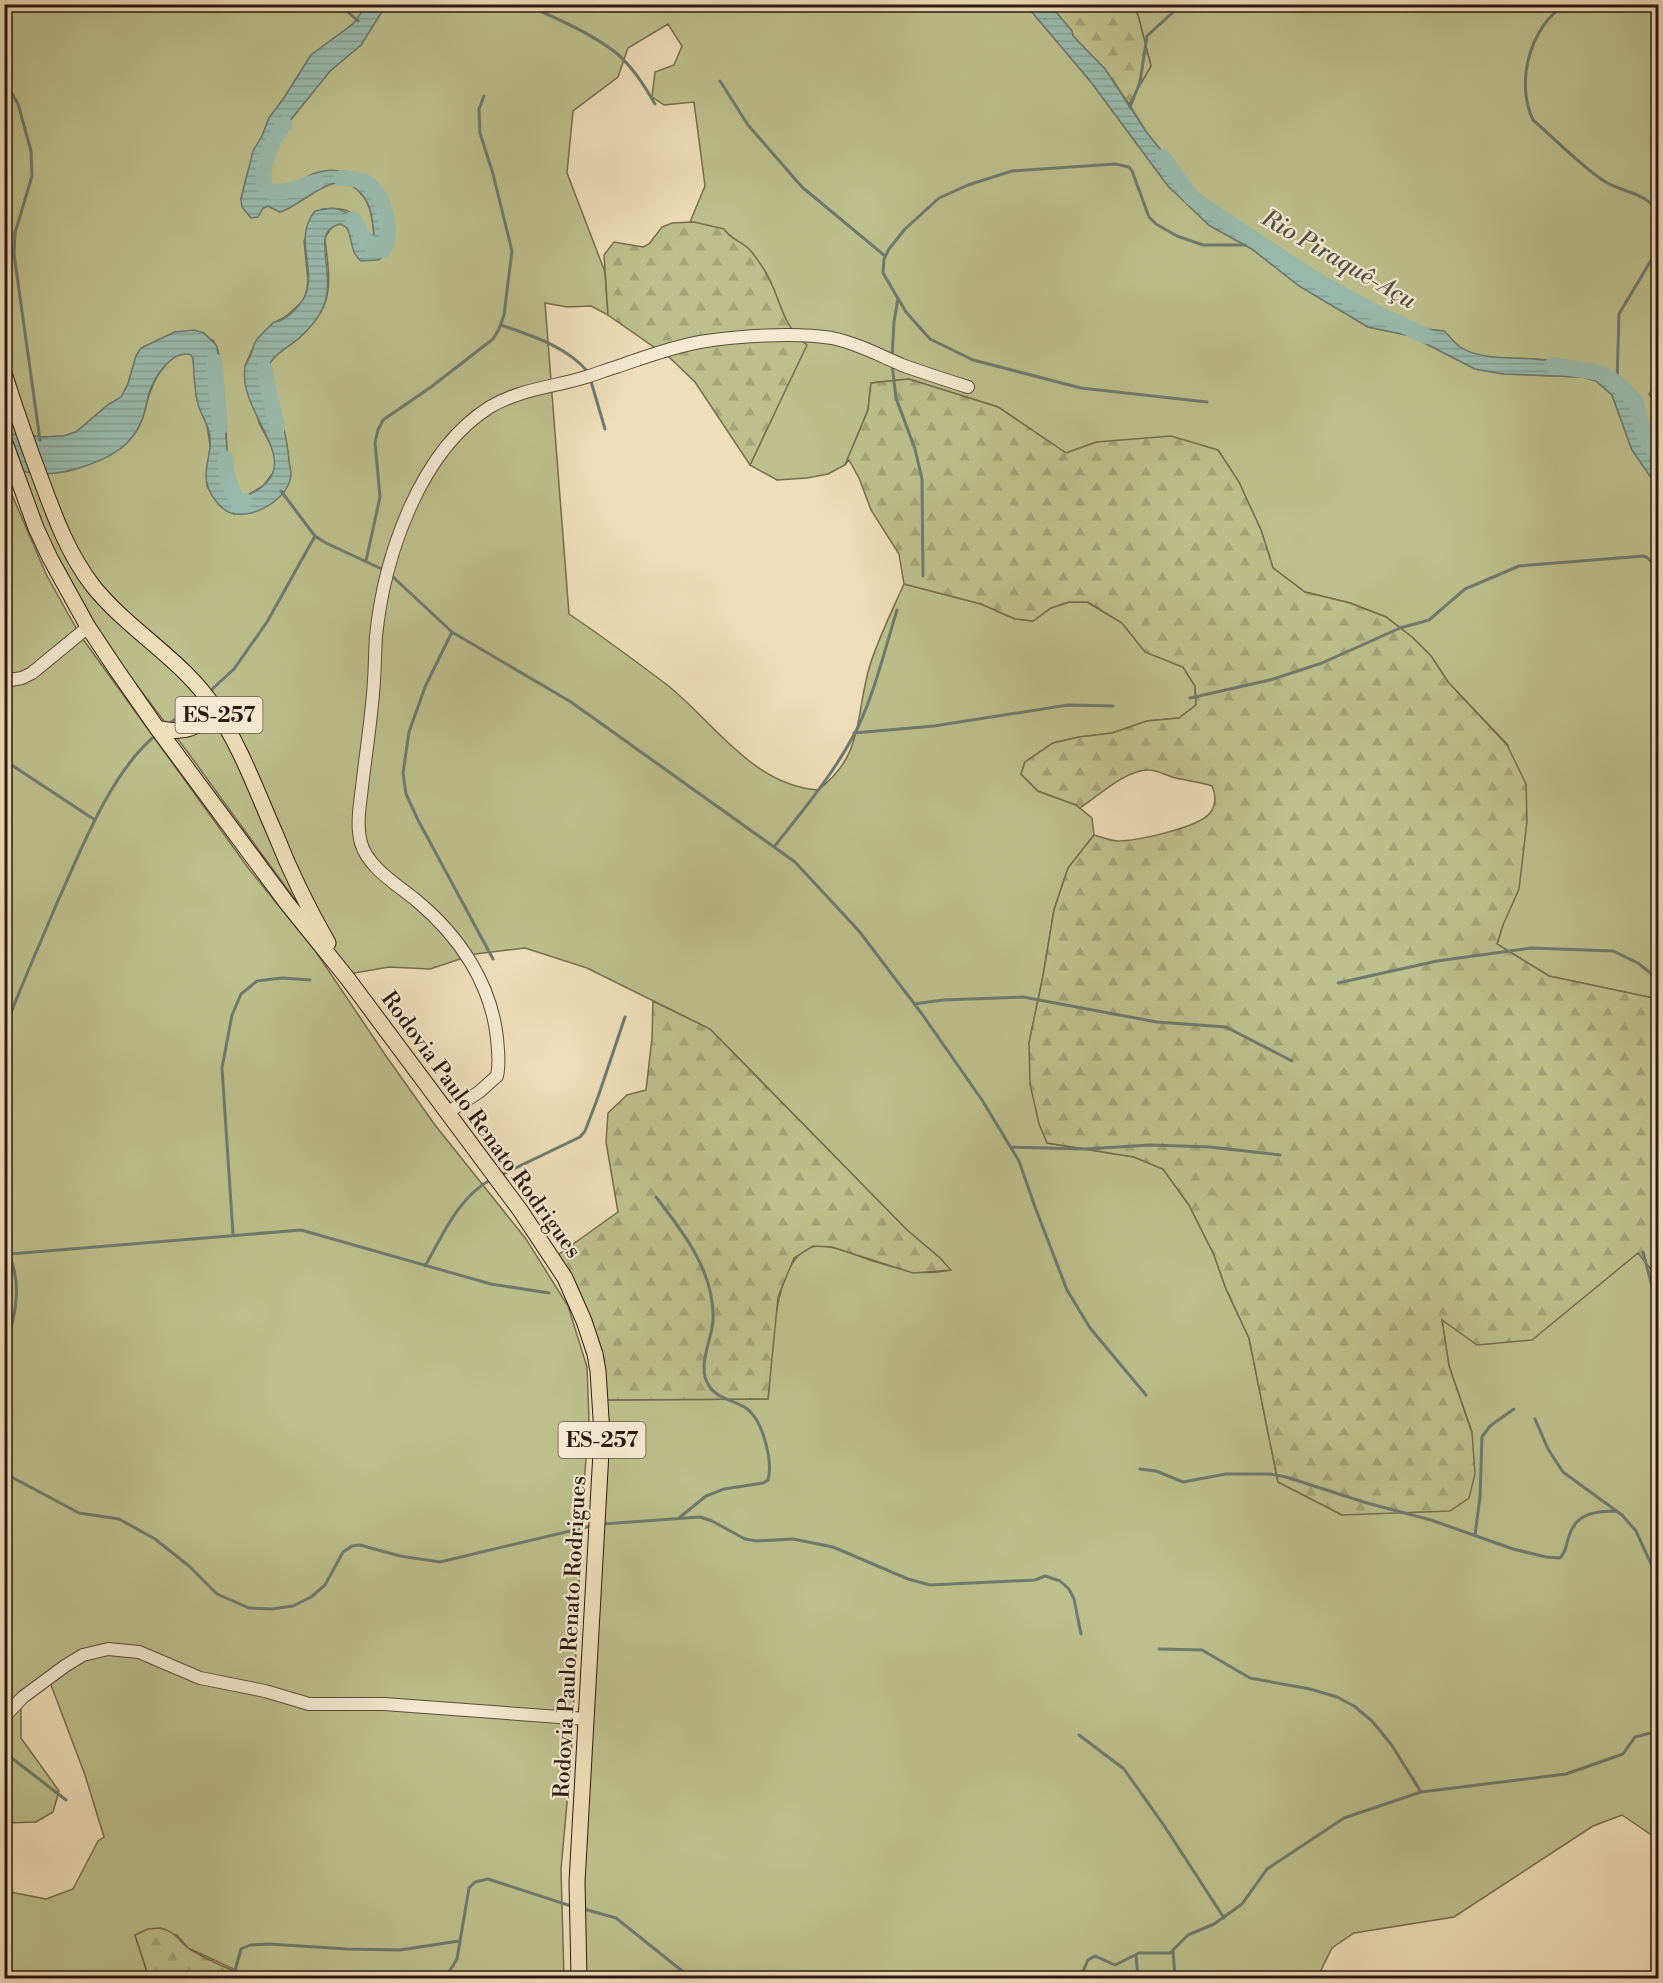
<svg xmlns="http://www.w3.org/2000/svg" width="1663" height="1983" viewBox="0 0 1663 1983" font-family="'Libre Bodoni',serif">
<defs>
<pattern id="forest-firs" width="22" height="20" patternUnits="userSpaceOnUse" patternTransform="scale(1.5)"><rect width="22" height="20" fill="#bdc08c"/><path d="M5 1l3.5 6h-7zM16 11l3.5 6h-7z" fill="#a3a478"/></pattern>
<pattern id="water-rules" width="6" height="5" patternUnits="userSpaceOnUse" patternTransform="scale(1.5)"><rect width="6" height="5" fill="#99bcaf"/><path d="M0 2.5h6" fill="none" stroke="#84a196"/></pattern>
</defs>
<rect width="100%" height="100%" fill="#eedeb9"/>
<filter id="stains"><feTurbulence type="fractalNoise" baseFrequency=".00333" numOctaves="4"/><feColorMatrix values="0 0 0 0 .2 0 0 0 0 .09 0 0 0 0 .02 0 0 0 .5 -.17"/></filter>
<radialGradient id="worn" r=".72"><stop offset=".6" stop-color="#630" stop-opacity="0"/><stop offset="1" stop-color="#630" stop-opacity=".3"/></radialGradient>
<path fill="#bdc08c" stroke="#756c4e" stroke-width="1.5" d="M5,5H367L353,24L311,55L284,98L269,118L247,175L241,199L263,208L268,206L280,212C304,205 331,169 355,188C370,199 372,216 374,234L368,241L364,240C357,213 352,206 322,209L304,241L308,280L307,289L304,300L285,317L273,323L256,341L245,366L259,423L274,451L276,469L263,486L244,497C237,495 232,493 230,486C224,471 229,443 225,425C222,414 215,405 214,394C211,374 228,363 213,340L175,332L141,348L136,356L128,384L121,398L109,404L76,432L64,436L44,437L7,434L5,426Z
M386,5H1026L1091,82L1168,186L1210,226L1252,249L1299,286L1368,327L1411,336L1475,369L1504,374L1582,377L1596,381L1612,395L1632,450L1657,486L1658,495V999L1549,976L1497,944L1503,925L1508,745L1448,682L1431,656L1412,637L1386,617L1350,603L1305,592L1273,568L1261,530L1239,483L1218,450L1097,442L1066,453L998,407L909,379L871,383L868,410L845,465L828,474L807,478L777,480L750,465L806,345C762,310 783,256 717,231C708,228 699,223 690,222L705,186L694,102L664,105L652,97L655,72L674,65L682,46L668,24L628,48L618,77L573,111L567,173L605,272L608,315L591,306L567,307L545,303L569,614C602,636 634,660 666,684C714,722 752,785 818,790C865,755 855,714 870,665C879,637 892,611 904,584L981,604L1015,619L1033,621L1051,608L1069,602H1087L1122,623L1145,652L1183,667L1195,686L1196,705L1179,718L1147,721L1112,733L1079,737L1053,743L1025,762L1021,774L1038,791L1076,805L1092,818L1094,835L1068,868L1054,910L1043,976L1029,1043L1047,1143L1134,1157L1163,1169L1189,1205L1214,1255L1226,1289L1249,1338L1278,1482L1342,1515L1472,1432L1449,1366L1442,1320L1638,1253L1654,1272L1658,1274V1843L1653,1836L1622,1815L1593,1826L1454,1917L1354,1933L1332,1948L1317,1978H579L603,1400L768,1399C772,1362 771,1259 812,1247C826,1242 855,1255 870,1260C900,1269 918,1277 950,1270L940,1258L907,1230L710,1029L587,968L525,948L475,954L430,969L389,967L349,974L189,754L110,650L66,579L18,470C34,470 53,474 69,471C85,467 114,455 126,444C133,437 140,426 143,417C146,408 147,399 151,390C156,375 173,349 191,354L193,358L197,401L206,419L210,445L207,486L219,505L234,514L289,464C288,451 286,436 282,424C275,406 264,394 267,372C268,357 287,348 298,339C308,330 320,317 325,303C332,284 327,259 325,239C328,231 336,219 346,227C348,229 349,233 351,235C359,243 375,248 385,253C384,236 385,211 373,198C365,188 354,180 345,171L313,174L288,195L279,197L265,184L260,170L272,143L330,71L361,45Z
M1131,5H1658V380L1649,394L1658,408V459C1654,455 1649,451 1646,446C1635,426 1636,400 1615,385C1600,374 1578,368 1560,362C1531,354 1487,365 1460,347C1454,343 1449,336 1444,331L1406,327L1347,300L1284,263L1259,240L1228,227L1210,215L1200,200L1177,178L1168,159L1147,133L1129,104L1151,66L1138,15Z
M4,476L46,574L80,635L249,869L316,952L386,1056L435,1125L526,1239L568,1306L587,1367L589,1420L583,1498L571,1759L561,1869L564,1978H445L440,1974L427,1973L420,1978H253L188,1948L177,1935H135L149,1978H5V1891L46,1899L73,1889L98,1841L104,1837L85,1775L48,1677L21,1693V1738L59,1791L53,1812L36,1822L5,1823Z"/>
<path fill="url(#forest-firs)" stroke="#756c4e" stroke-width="1.5" d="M1050,5H1131L1138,15L1151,66L1129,104L1105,69L1073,36L1072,31Z
M694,222L724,229C730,239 741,241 749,249C754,254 759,262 763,268C781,294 779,324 807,345L750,465L695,382L671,359L608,315L604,255L614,242L643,247L649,244L662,227L672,223Z
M909,379L998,407L1066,453L1097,442L1171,436L1218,450L1239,482L1261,530L1273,568L1305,592L1350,603L1386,617L1412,637L1431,656L1448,682L1507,745L1526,784L1527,821L1519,889L1503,925L1497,944L1549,976L1658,999V1274L1654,1273L1638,1253L1532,1340L1477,1345L1442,1320L1449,1366L1472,1433L1475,1474L1469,1498L1450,1511L1342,1515L1278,1482L1249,1338L1226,1289L1214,1255L1189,1205L1163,1169L1134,1157L1047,1143L1039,1124L1030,1084L1029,1043L1043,976L1054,910L1068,868L1094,835C1101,837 1109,840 1117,841C1136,841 1198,828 1210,813C1216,805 1216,795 1212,786C1200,782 1188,781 1176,778C1167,776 1157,770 1149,770C1127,769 1098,796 1080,808L1076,805L1038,791L1021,774L1025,762L1053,743L1079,737L1112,733L1147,721L1179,718L1196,705L1195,686L1183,667L1145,652L1122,623L1088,602H1069L1051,608L1033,621L1015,619L981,604L904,584L899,554L871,510L859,478L849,460L845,465L868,410L871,383Z
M653,1001L710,1029L907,1230L940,1258L951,1270L913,1273L832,1247L813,1246L794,1258L778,1297L768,1399L603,1400L555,1257L618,1212L606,1142L608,1113L627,1095L646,1090L652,1038Z
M160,1928C178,1932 178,1942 191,1950C210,1961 232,1971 253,1978H149L135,1935L148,1929Z"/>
<path fill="url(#water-rules)" stroke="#6e7a6f" stroke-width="1.5" d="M367,5H386L361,45L330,71L272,143L260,170L265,184L279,197C293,195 299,179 313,174C365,155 388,213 385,255L378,260L361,261C350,252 353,240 347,228L341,224C333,225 326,231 325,239C323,260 332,281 325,302C321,316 309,329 299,338C289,347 270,356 267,370C263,388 273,406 281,422C286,433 288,449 289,462C290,466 291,471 291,475C289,499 253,520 231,513C221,510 211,496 208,487C203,474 209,459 210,447C212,427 202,419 198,404C194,389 194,373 193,358L191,355C173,349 156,375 150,390C147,399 146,408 143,417C140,426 133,437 126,444C108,461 70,473 45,474C36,475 27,472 18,470L7,434L44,437L63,436L76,432L109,404L121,397L128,384L136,356L141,348L175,332L194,330L204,333L217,346L219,367L214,388V395L225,425L230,488L235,494L244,497C316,467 237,418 245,367C246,362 250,358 251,354C253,350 253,345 256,341C259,336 267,329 271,325C275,320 274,323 279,321C291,316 303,303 307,291C314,262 294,238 315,211C338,205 339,210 358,218L364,240L368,241L374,234C372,215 371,200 355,188C331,169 304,205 280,212L268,206L263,208L258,217L251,218L242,207L241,199L253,151L262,136L269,118L284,98L311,55L353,24Z
M1026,5H1050L1072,31L1073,36L1105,69L1147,133L1168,159L1177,178L1200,200L1210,215L1228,227L1259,240L1284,263L1347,300L1406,327L1444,331C1449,335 1454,343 1460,347C1486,364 1532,354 1560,363C1566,364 1571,368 1577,369C1586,371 1596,372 1604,377C1641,400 1632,433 1658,459V495L1657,486L1632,450L1612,395L1596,381L1582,377L1504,374L1475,369L1411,336L1368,327L1299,286L1252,249L1210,226L1168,186L1091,82Z"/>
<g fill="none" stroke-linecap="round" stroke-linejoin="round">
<path stroke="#6e7a6f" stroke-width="3" d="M339,4L358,21
M523,4C550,15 592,34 615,52C632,66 644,85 655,104
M1566,4C1530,26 1515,82 1533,120C1555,139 1581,166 1604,181C1622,193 1649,192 1658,214
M4,79L18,104L31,151L32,176L15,233L14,254L40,440
M720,81L748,125L802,187L885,256
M1130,107L1140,82L1147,36L1182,4
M501,325C532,336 566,346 588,372
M892,357L894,322L898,298
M892,364L896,398L915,449L922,479L923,576
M590,378L605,429
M1617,383L1619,314L1653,257L1658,239
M1207,402L1081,388L973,360L930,339L906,312L883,273L884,259L889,249L905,229L939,198L968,185L1012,171L1115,164L1129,167L1132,171L1149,217L1156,224L1177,236L1203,245H1245
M281,491L315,536L326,543L384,570
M366,561L380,497L375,442L378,430L383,420L431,387L493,339L499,329L504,315L512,251L493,174L480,133L479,109L484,96
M392,576L452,632L571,702L795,862L859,931L922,1014L982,1100L1019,1161L1035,1207L1067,1290L1090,1328L1146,1395
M452,632L425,687L409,732L403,773L406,794L418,820L493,959
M209,692L234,669L267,622L315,536
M1190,698L1270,680L1322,663L1400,628L1429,620L1465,589L1519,566L1643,556C1650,557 1652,565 1658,565
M169,724L202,699
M854,733L934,726L1068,705L1113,706
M4,760L95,820
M774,847C804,809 836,771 858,727C875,691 885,649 897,610
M1338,983L1437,961L1531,948L1613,951L1638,963L1658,979
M914,1004L943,1000L1023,997L1157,1022L1226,1027L1292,1061
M4,1031C20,988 39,946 57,903C81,850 111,771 157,734
M1011,1147L1085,1149L1150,1145L1210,1147L1280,1155
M501,1175L580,1137L585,1131L598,1097L625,1017
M656,1197C684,1233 715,1273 713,1320C712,1340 697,1365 708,1384C715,1398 733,1400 746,1408C763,1420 773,1461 768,1480L763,1483L724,1489L706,1496L679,1518
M233,1234L222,1068L232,1015L241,994L257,981L282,978L310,980
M4,1244C24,1279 17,1314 4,1350
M1643,1252L1658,1309
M10,1254L301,1230L491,1284L549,1293
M425,1266C443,1235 459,1196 492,1179
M1658,1332V1354
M1535,1419L1548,1449L1563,1472L1622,1515L1636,1531L1658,1579
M1140,1469L1156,1471L1183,1482L1226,1474H1270L1286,1477L1367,1503L1431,1520L1513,1549L1546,1557L1560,1558C1567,1551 1566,1544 1569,1536C1576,1513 1596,1511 1616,1511
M4,1473L79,1513L119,1519L155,1539L189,1566L217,1594L249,1608L272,1609L293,1606L311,1597L325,1585L343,1552L352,1546L360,1545L400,1556L440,1562L591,1526
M603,1524L700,1517L712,1521L745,1539L756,1541L793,1539L833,1547L908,1579L930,1585L1035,1580L1045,1576L1060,1581L1069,1589L1074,1599L1081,1634
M1475,1535L1480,1497L1482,1437L1490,1426L1514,1409
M1159,1649L1202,1650L1250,1678L1310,1689L1337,1697L1354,1706L1372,1721L1391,1744L1421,1792
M1079,1735L1124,1769L1165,1827L1224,1918
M4,1752L66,1800
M584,1909L616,1918L691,1978
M1173,1950L1175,1978
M1136,1955L1138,1978
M233,1978L241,1949L250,1945L269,1944L347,1949L400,1950L459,1941
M445,1978L457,1959L469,1888L475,1882L488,1879L571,1906
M1080,1978L1088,1960L1095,1956L1115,1965L1139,1953H1170L1188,1935L1214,1924L1242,1904L1267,1869L1344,1818L1421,1792L1566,1774L1623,1754L1635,1737L1658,1731"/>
<path stroke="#99bcaf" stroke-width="16" d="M284,124C270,143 259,165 265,189C279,197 302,186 316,182
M1163,157L1191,197L1220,217L1311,277L1374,312L1426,336
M341,178C349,178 362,180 369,184C384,195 394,235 383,250L375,249L363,237L353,219
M214,361L220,427
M1552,365L1601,373L1617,383L1636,402L1644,436L1658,457
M264,368L277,428
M225,459L228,480L237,501H245"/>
<g stroke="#5d4a3a" stroke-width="14">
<path id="minor" d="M4,681L22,678L32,673L88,627
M447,1113L479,1092L497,1076C500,1063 498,1051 497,1038C491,983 459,936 417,901C398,885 368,868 361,843C356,825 360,805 362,787C366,751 372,716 374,680C375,666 375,651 376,636C384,558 419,451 490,407C520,389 554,387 586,377C596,374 606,370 616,367C643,358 671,347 700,342C738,336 794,332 832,338C856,343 879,355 902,365C924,373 946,380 968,387
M4,1717L23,1697L65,1666L83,1655L108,1649L139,1652L200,1678L265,1691L309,1704H384L587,1719"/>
</g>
<g stroke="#2d1810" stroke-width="17">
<path id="major" d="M4,373C16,411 29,448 43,485C56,520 69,555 93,586C128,630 183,660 214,707C241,747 256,790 275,833C290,871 308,908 328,943
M4,440L36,528L50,558L88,627L116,669L157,728L286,902L348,979L520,1210L565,1278L584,1321L595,1354L598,1371L602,1434L577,1882L579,1978
M157,728C183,734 201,730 213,705"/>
</g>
<use href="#minor" stroke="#f4ead2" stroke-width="12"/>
<use href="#major" stroke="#eedeb9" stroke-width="15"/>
</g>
<g text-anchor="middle" stroke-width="4.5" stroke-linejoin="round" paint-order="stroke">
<g fill="#f4ead2" stroke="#69574a" stroke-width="1.5">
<rect x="175.5" y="697" width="87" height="36" rx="4.5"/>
<rect x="558.5" y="1422" width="87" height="36" rx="4.5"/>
</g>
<g font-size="21" font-weight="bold" fill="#2d1810">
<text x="219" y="722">ES-257</text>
<text x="602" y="1447">ES-257</text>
</g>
<g font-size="22" fill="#2d1810" stroke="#f4ead2">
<text transform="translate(482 1124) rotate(54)" y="8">Rodovia Paulo Renato Rodrigues</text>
<text transform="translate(569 1637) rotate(-87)" y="8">Rodovia Paulo Renato Rodrigues</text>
</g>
<g font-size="24" font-style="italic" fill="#535148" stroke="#f4ead2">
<text transform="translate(1339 259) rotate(30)" y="8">Rio Piraquê-Açu</text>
</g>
</g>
<rect width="1663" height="1983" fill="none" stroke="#eedeb9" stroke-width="24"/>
<rect x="6" y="6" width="1651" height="1971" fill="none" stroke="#2d1810" stroke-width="3"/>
<rect x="12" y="12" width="1639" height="1959" fill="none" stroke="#2d1810" stroke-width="1.5"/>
<rect width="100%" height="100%" filter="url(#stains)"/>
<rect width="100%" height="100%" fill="url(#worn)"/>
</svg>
